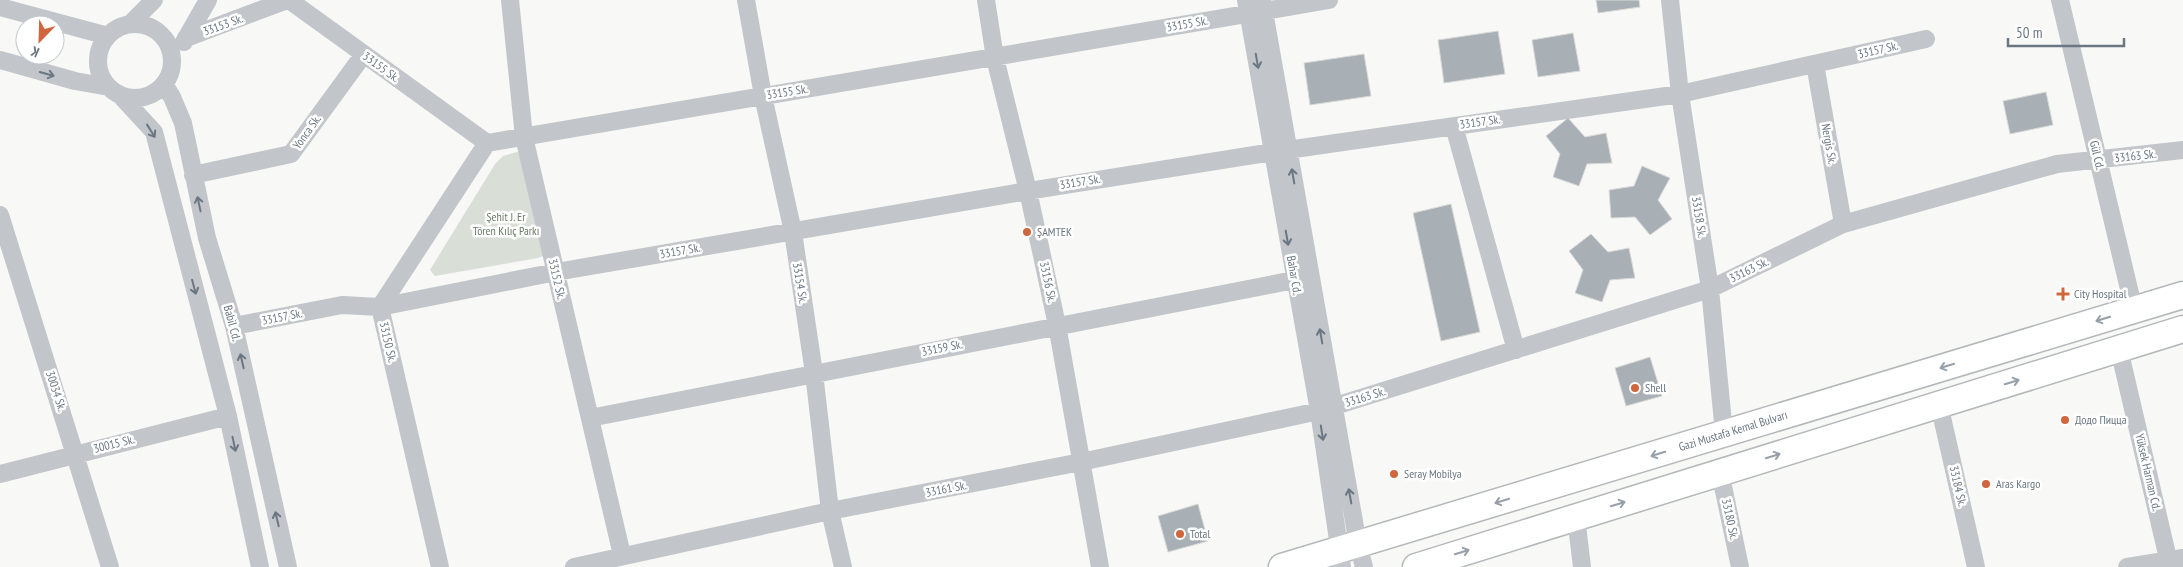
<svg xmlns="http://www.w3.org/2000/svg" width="2183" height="567" viewBox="0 0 2183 567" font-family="'PT Sans Narrow',sans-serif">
<rect width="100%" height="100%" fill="#f8f8f6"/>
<path fill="#d9ded7" d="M520,151L551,253L538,258L435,276L430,270L495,164L503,156Z"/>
<path fill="#a9b0b5" stroke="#d9d9d8" d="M1596,0H1639L1640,7L1598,13Z
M1498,31L1505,74L1444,83L1438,40Z
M1573,33L1580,71L1538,77L1532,40Z
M1364,54L1371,96L1310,105L1304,63Z
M2046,92L2053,125L2010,134L2003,101Z
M1568,118L1585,137L1606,133L1612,163L1587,164L1579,186L1553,177L1560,154L1546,136Z
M1642,166L1670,178L1658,200L1672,219L1650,235L1635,217L1611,218L1609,190L1634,186Z
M1451,204L1480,332L1441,341L1413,213Z
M1591,234L1608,252L1629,248L1635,278L1610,280L1602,302L1575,293L1583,270L1569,251Z
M1650,357L1662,396L1626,406L1615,368Z
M1198,504L1208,541L1168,552L1158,516Z"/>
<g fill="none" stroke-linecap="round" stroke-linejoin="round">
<g stroke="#b5b8bb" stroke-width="29">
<path id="highway" d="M1282,567L2183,295
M1416,567L2183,329"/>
</g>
<path stroke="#c2c5c9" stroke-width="18" d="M289,0L487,143L1329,0
M510,0L524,137L622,555
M746,0L763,96L793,232L814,373L830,511L843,567
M986,0L995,58L1028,191L1057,325L1100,567
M1246,0L1319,411L1342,567
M1262,0L1358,544L1364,567
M1670,0L1680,94L1710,289L1724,433
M2060,0L2134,310
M0,7L108,36
M130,24L154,0
M98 61a37 37 0 1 1 74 0a37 37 0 1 1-74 0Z
M186,38L287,0
M184,42L208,0
M0,60L75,81L109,87
M1815,64L1843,224
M164,84L172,97L183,123L207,238L234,326L288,567
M119,94L154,132L228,416L260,567
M1454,126L1516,350
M193,175L291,154L364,54
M0,215L110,567
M234,326L342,305L380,307L556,272L1028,191L1273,152L1680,94L1926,39
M2119,349L2170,567
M1939,404L1976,567
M590,418L1294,280
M1720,472L1740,567
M0,474L228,416
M1576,517L1582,567
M440,567L380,307L487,143
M574,567L830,511L1081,462L1319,411L1710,289L1843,224L2057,164L2183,150
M2127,567L2183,558"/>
<use href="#highway" stroke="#fff" stroke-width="26"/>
</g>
<defs><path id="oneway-shaft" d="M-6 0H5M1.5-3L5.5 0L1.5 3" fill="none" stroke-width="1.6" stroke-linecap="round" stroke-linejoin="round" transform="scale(1.25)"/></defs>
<g stroke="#6a7783">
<use href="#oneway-shaft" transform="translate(1257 61) rotate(80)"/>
<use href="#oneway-shaft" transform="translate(47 74) rotate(16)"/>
<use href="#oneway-shaft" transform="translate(151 131) rotate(58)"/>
<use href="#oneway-shaft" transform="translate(1293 176) rotate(-100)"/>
<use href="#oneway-shaft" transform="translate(199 204) rotate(-102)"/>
<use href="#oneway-shaft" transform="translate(1287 238) rotate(80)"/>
<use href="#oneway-shaft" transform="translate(194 287) rotate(75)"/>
<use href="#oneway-shaft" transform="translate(1321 336) rotate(-100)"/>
<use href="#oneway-shaft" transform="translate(242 361) rotate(-103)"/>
<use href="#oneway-shaft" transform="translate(1322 433) rotate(81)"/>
<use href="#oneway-shaft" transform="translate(234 444) rotate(78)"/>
<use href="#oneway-shaft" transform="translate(1350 496) rotate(-100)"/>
<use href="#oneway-shaft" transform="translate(277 519) rotate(-103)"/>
</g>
<g stroke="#97a0a8">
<use href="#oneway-shaft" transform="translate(2103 319) rotate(163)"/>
<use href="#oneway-shaft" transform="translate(1947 366) rotate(163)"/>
<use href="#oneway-shaft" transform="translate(2012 382) rotate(-17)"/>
<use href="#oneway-shaft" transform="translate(1658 454) rotate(163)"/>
<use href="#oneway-shaft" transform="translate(1773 456) rotate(-17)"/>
<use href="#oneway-shaft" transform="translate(1502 501) rotate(163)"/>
<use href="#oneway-shaft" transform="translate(1618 504) rotate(-17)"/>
<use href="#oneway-shaft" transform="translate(1462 552) rotate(-17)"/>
</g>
<g fill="#d0663e" stroke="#fff" stroke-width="2">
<circle cx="1027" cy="232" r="5"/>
<path d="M2060.5 286.5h5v5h5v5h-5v5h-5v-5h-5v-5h5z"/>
<circle cx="1635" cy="388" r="5"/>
<circle cx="2065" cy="420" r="5"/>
<circle cx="1394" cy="474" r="5"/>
<circle cx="1986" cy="484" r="5"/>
<circle cx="1180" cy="534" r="5"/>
</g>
<g text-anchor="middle" stroke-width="5" stroke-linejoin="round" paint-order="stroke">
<g font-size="12" fill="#6a7783" stroke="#fff">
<text transform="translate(1187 24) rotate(-10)" y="4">33155 Sk.</text>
<text transform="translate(223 25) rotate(-20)" y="4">33153 Sk.</text>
<text transform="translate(1878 50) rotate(-13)" y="4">33157 Sk.</text>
<text transform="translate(381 67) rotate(36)" y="4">33155 Sk.</text>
<text transform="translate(787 92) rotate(-9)" y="4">33155 Sk.</text>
<text transform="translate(1480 122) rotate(-8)" y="4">33157 Sk.</text>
<text transform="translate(307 132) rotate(-54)" y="4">Yonca Sk.</text>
<text transform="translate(1829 144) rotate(80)" y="4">Nergis Sk.</text>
<text transform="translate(2097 155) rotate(77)" y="4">Gül Cd.</text>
<text transform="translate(2135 156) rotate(-6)" y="4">33163 Sk.</text>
<text transform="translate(1080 182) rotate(-9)" y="4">33157 Sk.</text>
<text transform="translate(1699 217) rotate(81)" y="4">33158 Sk.</text>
<text transform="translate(680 251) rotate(-10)" y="4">33157 Sk.</text>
<text transform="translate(1749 270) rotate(-26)" y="4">33163 Sk.</text>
<text transform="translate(1294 275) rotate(80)" y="4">Bahar Cd.</text>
<text transform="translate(557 279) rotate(77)" y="4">33152 Sk.</text>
<text transform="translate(1048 282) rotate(78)" y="4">33156 Sk.</text>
<text transform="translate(800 283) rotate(81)" y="4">33154 Sk.</text>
<text transform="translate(282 317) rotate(-11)" y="4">33157 Sk.</text>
<text transform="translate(232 323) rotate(75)" y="4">Babil Cd.</text>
<text transform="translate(388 342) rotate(77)" y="4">33150 Sk.</text>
<text transform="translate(942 348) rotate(-11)" y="4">33159 Sk.</text>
<text transform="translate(56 391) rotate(72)" y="4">30034 Sk.</text>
<text transform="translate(1365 397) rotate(-17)" y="4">33163 Sk.</text>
<text transform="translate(1733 431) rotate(-17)" y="4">Gazi Mustafa Kemal Bulvarı</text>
<text transform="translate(114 444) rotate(-14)" y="4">30015 Sk.</text>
<text transform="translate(2148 472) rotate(77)" y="4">Yüksek Harman Cd.</text>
<text transform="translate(1958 486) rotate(77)" y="4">33184 Sk.</text>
<text transform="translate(946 489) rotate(-11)" y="4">33161 Sk.</text>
<text transform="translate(1730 519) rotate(78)" y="4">33180 Sk.</text>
</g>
<g font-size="12" fill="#6b7b68" stroke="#fff">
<text x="506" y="221">Şehit J. Er<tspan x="506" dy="14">Tören Kılıç Parkı</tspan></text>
</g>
<g font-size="12" fill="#6a7783" stroke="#fff" text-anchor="start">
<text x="1037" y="236">ŞAMTEK</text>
<text x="2074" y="298">City Hospital</text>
<text x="1645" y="392">Shell</text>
<text x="2075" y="424">Додо Пицца</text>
<text x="1404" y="478">Seray Mobilya</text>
<text x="1996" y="488">Aras Kargo</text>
<text x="1190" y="538">Total</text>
</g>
</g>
<g transform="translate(40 40) rotate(203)"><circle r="24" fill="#ffffff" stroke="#c3c9cd"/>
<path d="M0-4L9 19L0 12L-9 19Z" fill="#d0663e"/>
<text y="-8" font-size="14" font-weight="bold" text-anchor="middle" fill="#6a7783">K</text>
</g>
<path d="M2008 38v8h116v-8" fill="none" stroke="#6a7783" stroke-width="2.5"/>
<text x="2016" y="38" font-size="15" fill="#6a7783" stroke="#ffffff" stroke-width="4" paint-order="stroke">50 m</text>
</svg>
